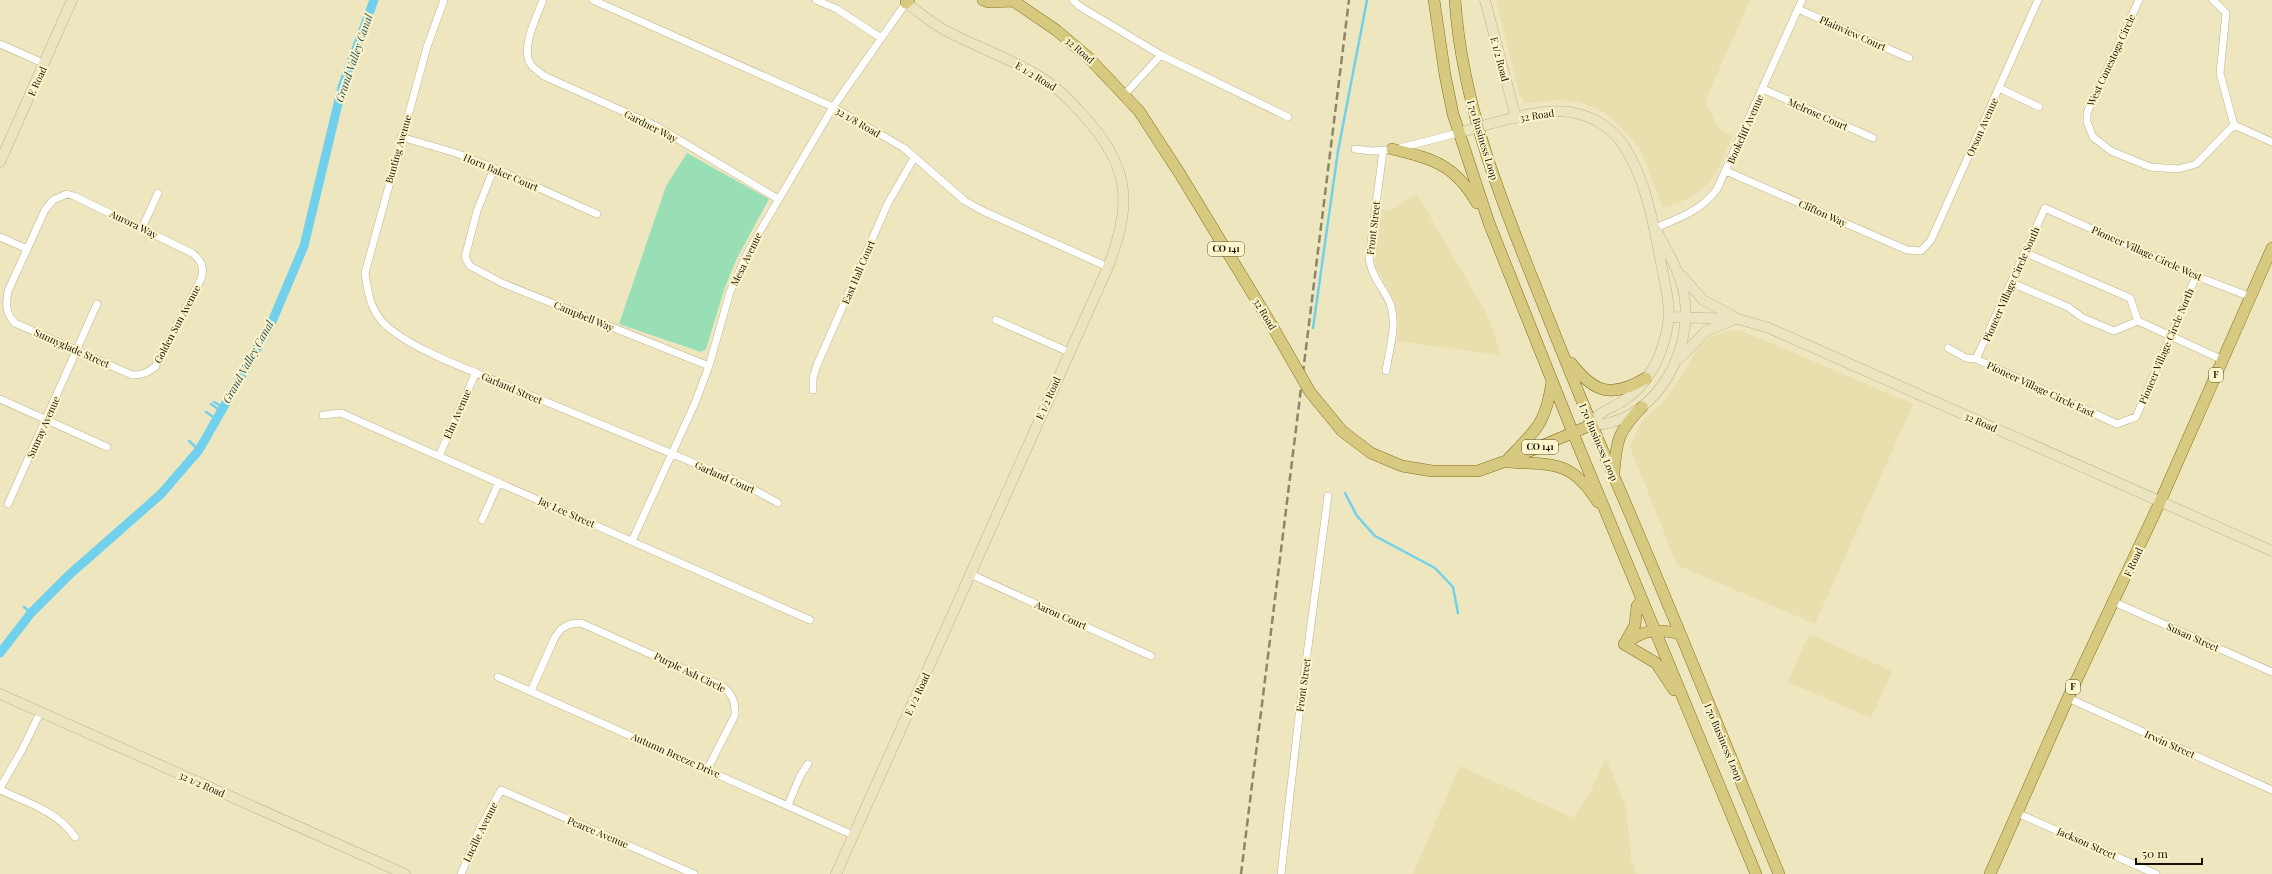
<svg xmlns="http://www.w3.org/2000/svg" width="2272" height="874" viewBox="0 0 2272 874" font-family="'Playfair Display',serif">
<rect width="100%" height="100%" fill="#eee6be"/>
<path fill="#e8deae" d="M1496,0H1750L1705,101L1719,129L1733,136L1716,173L1706,186L1688,199L1663,208L1641,150L1616,121L1604,112L1579,102L1559,100L1525,103L1519,93Z
M1417,194L1490,320L1501,355L1397,341L1398,320L1394,301L1376,266L1375,258L1381,209L1390,211Z
M1730,331H1742L1913,404L1815,624L1677,565L1630,447L1642,420L1660,406L1681,377L1699,345L1712,336Z
M1809,634L1892,671L1871,718L1788,682Z
M1606,758L1626,808L1631,860L1636,874H1413L1460,766L1573,818L1590,793Z"/>
<path fill="#99dfb6" d="M687,153L769,199L737,258L725,287L706,349L701,352L619,324L666,186Z"/>
<g fill="none" stroke-linecap="round" stroke-linejoin="round">
<path stroke="#71d1ec" stroke-width="2.5" d="M1313,328L1338,151L1367,0
M214,402L223,407
M211,404L221,411
M206,412L216,419
M189,441L199,450
M1345,493L1357,516L1375,536L1435,568L1453,587L1458,613
M24,607L31,613"/>
<path stroke="#71d1ec" stroke-width="9" d="M0,653L31,613L69,575L161,494L199,450L271,324L304,246L342,87L374,0"/>
<g stroke="#bbb38c" stroke-width="8">
<path id="street" d="M444,0L427,47L365,273C368,295 371,314 390,329C420,353 478,373 515,389C591,420 668,452 744,484L778,503
M543,0C537,16 521,47 530,63C532,68 540,72 544,76L656,126L778,199
M593,0L833,107L904,148L965,201L983,211L1108,267
M816,0L837,9L881,38
M1073,0L1079,6L1161,55L1288,117
M2139,0L2087,113V122L2093,137L2111,151L2150,167L2178,169L2196,164L2234,125
M2213,0L2226,13L2220,73L2234,125
M1798,9L1909,58
M0,44L45,64
M1999,88L2039,107
M1763,89L1873,138
M1125,94L1161,55
M2234,125L2272,142
M401,137L456,153L494,168L597,214
M1355,149L1372,151L1386,150
M1396,149L1458,133
M1383,151L1369,258C1371,277 1385,289 1391,306C1397,326 1389,351 1386,371
M494,168L477,211L465,257L470,266L502,283L709,366
M1726,171L1907,250L1921,251L1931,240L2038,0
M67,194L74,196L192,253C201,260 205,267 201,279L155,367C147,373 142,375 132,375L15,323C5,313 6,303 8,291L45,210L53,200Z
M142,228L158,193
M1655,228C1679,218 1701,211 1717,189L1802,0
M0,237L27,249
M2026,253L2130,298L2138,321
M2012,283L2068,307L2083,318L2114,331L2138,321L2223,360
M996,320L1069,352
M1948,348L1966,358L1976,359L2117,424L2136,417L2196,276
M1976,359L2045,208L2196,276L2251,297
M813,390V378L817,365L888,203L914,158
M0,399L107,447
M323,415L341,413L810,620
M439,456L476,372
M8,504L97,304
M482,520L499,482
M632,541L695,403L709,366L730,292L749,250L833,107L906,3
M970,574L1151,656
M2114,602L2272,672
M498,677L853,835
M531,691L555,637L561,629L570,624L581,623L722,686C732,693 736,702 735,715L707,770
M2068,698L2272,790
M0,788L22,750L41,711
M0,790C28,803 57,811 75,837
M788,805L800,776L808,764
M2017,813L2156,874
M461,874L480,828L501,790L694,874
M1281,874L1300,707L1328,496"/>
</g>
<g stroke="#bbb38c" stroke-width="11">
<path id="secondary" d="M1485,0L1516,118
M1458,133C1491,124 1546,104 1579,114C1595,118 1611,128 1621,142C1646,176 1654,227 1662,268C1665,284 1669,299 1669,315C1668,327 1665,340 1661,351C1654,370 1641,389 1623,401C1611,409 1598,411 1591,425C1652,425 1691,357 1685,301C1682,274 1667,251 1655,228
M0,162L72,0
M1682,276L1703,300L1733,316
M1669,317L1738,319L1769,328L2272,551
M1679,359L1706,331L1731,321
M0,694L405,874
M836,874L1108,267C1133,203 1130,165 1082,114C1069,99 1056,86 1039,76C1008,57 973,46 941,28C929,21 918,11 906,3L908,0"/>
</g>
<g stroke="#82721e" stroke-width="12">
<path id="primary" d="M983,0L988,2L1015,1
M1012,0L1056,30L1088,57L1139,111L1180,174L1271,324
M1434,0L1445,75L1453,114L1489,223L1573,433L1756,874
M1455,0C1462,103 1500,198 1538,292C1563,355 1588,417 1615,479C1672,610 1724,742 1779,874
M906,3L909,0
M1392,149C1434,159 1455,165 1477,203
M1571,363C1595,394 1612,398 1646,378
M1342,431L1371,453L1402,466L1432,471H1478L1506,461L1591,425
M1509,458C1537,429 1546,423 1552,381
M1509,462C1554,465 1571,460 1598,502
M1614,473C1616,440 1619,430 1642,407
M1626,641L1635,625L1637,606L1642,600
M1624,644L1656,663L1674,690
M1624,644C1646,629 1654,629 1678,633
M1990,874L2068,698L2160,502L2272,248"/>
</g>
<use href="#street" stroke="#fff" stroke-width="7"/>
<use href="#secondary" stroke="#ebe4c0" stroke-width="10"/>
<use href="#primary" stroke="#d7ca80" stroke-width="11"/>
<path stroke="#8b856a" stroke-width="2.5" stroke-dasharray="8 4" stroke-linecap="butt" d="M1241,874L1349,0"/>
<g stroke="#82721e" stroke-width="12" stroke-linecap="butt">
<path id="primary-bridge" d="M1271,324L1310,392L1342,431"/>
</g>
<use href="#primary-bridge" stroke="#d7ca80" stroke-width="11"/>
</g>
<g text-anchor="middle" stroke-width="4" stroke-linejoin="round" paint-order="stroke">
<g fill="#fcf4cb" stroke="#5a5540" stroke-width="1">
<rect x="1208" y="242" width="36" height="14" rx="3"/>
<rect x="2209" y="368" width="14" height="14" rx="3"/>
<rect x="1522" y="440" width="36" height="14" rx="3"/>
<rect x="2066" y="680" width="14" height="14" rx="3"/>
</g>
<g font-size="9" font-weight="bold" fill="#141104">
<text x="1226" y="252">CO 141</text>
<text x="2216" y="378">F</text>
<text x="1540" y="450">CO 141</text>
<text x="2073" y="690">F</text>
</g>
<g font-size="10" fill="#141104" stroke="#fcf4cb">
<text transform="translate(1853 33) rotate(24)" y="4">Plainview Court</text>
<text transform="translate(1080 50) rotate(41)" y="4">32 Road</text>
<text transform="translate(1500 59) rotate(75)" y="4">E 1/2 Road</text>
<text transform="translate(2111 60) rotate(-65)" y="4">West Conestoga Circle</text>
<text transform="translate(1036 76) rotate(31)" y="4">E 1/2 Road</text>
<text transform="translate(37 81) rotate(-66)" y="4">E Road</text>
<text transform="translate(1818 114) rotate(24)" y="4">Melrose Court</text>
<text transform="translate(1537 115) rotate(-9)" y="4">32 Road</text>
<text transform="translate(858 122) rotate(30)" y="4">32 1/8 Road</text>
<text transform="translate(651 126) rotate(27)" y="4">Gardner Way</text>
<text transform="translate(1982 127) rotate(-66)" y="4">Orson Avenue</text>
<text transform="translate(1745 129) rotate(-66)" y="4">Bookcliff Avenue</text>
<text transform="translate(1483 140) rotate(73)" y="4">I 70 Business Loop</text>
<text transform="translate(398 149) rotate(-74)" y="4">Bunting Avenue</text>
<text transform="translate(501 172) rotate(23)" y="4">Horn Baker Court</text>
<text transform="translate(1823 213) rotate(24)" y="4">Clifton Way</text>
<text transform="translate(134 224) rotate(26)" y="4">Aurora Way</text>
<text transform="translate(1373 228) rotate(-83)" y="4">Front Street</text>
<text transform="translate(2147 253) rotate(24)" y="4">Pioneer Village Circle West</text>
<text transform="translate(746 259) rotate(-64)" y="4">Mesa Avenue</text>
<text transform="translate(858 272) rotate(-67)" y="4">East Hall Court</text>
<text transform="translate(2011 284) rotate(-66)" y="4">Pioneer Village Circle South</text>
<text transform="translate(1265 314) rotate(59)" y="4">32 Road</text>
<text transform="translate(584 316) rotate(22)" y="4">Campbell Way</text>
<text transform="translate(177 324) rotate(-62)" y="4">Golden Sun Avenue</text>
<text transform="translate(2166 346) rotate(-67)" y="4">Pioneer Village Circle North</text>
<text transform="translate(72 348) rotate(24)" y="4">Sunnyglade Street</text>
<text transform="translate(512 388) rotate(23)" y="4">Garland Street</text>
<text transform="translate(2041 389) rotate(25)" y="4">Pioneer Village Circle East</text>
<text transform="translate(1048 398) rotate(-66)" y="4">E 1/2 Road</text>
<text transform="translate(457 414) rotate(-66)" y="4">Elm Avenue</text>
<text transform="translate(1981 422) rotate(24)" y="4">32 Road</text>
<text transform="translate(43 427) rotate(-66)" y="4">Sunray Avenue</text>
<text transform="translate(1599 442) rotate(67)" y="4">I 70 Business Loop</text>
<text transform="translate(725 477) rotate(24)" y="4">Garland Court</text>
<text transform="translate(567 512) rotate(24)" y="4">Jay Lee Street</text>
<text transform="translate(2133 562) rotate(-65)" y="4">F Road</text>
<text transform="translate(1061 615) rotate(24)" y="4">Aaron Court</text>
<text transform="translate(2193 637) rotate(24)" y="4">Susan Street</text>
<text transform="translate(690 672) rotate(26)" y="4">Purple Ash Circle</text>
<text transform="translate(1303 685) rotate(-82)" y="4">Front Street</text>
<text transform="translate(917 694) rotate(-65)" y="4">E 1/2 Road</text>
<text transform="translate(1724 742) rotate(67)" y="4">I 70 Business Loop</text>
<text transform="translate(2170 744) rotate(24)" y="4">Irwin Street</text>
<text transform="translate(676 755) rotate(24)" y="4">Autumn Breeze Drive</text>
<text transform="translate(202 784) rotate(24)" y="4">32 1/2 Road</text>
<text transform="translate(480 832) rotate(-64)" y="4">Lucille Avenue</text>
<text transform="translate(598 832) rotate(23)" y="4">Pearce Avenue</text>
<text transform="translate(2087 843) rotate(24)" y="4">Jackson Street</text>
</g>
<g font-size="11" font-style="italic" fill="#28525e" stroke="#fcf4cb">
<text transform="translate(354 58) rotate(-71)" y="4">Grand Valley Canal</text>
<text transform="translate(248 362) rotate(-61)" y="4">Grand Valley Canal</text>
</g>
</g>
<path d="M2136 858v6h66v-6" fill="none" stroke="#141104" stroke-width="2"/>
<text x="2142" y="858" font-size="12" fill="#141104" stroke="#fcf4cb" stroke-width="3" paint-order="stroke">50 m</text>
</svg>
